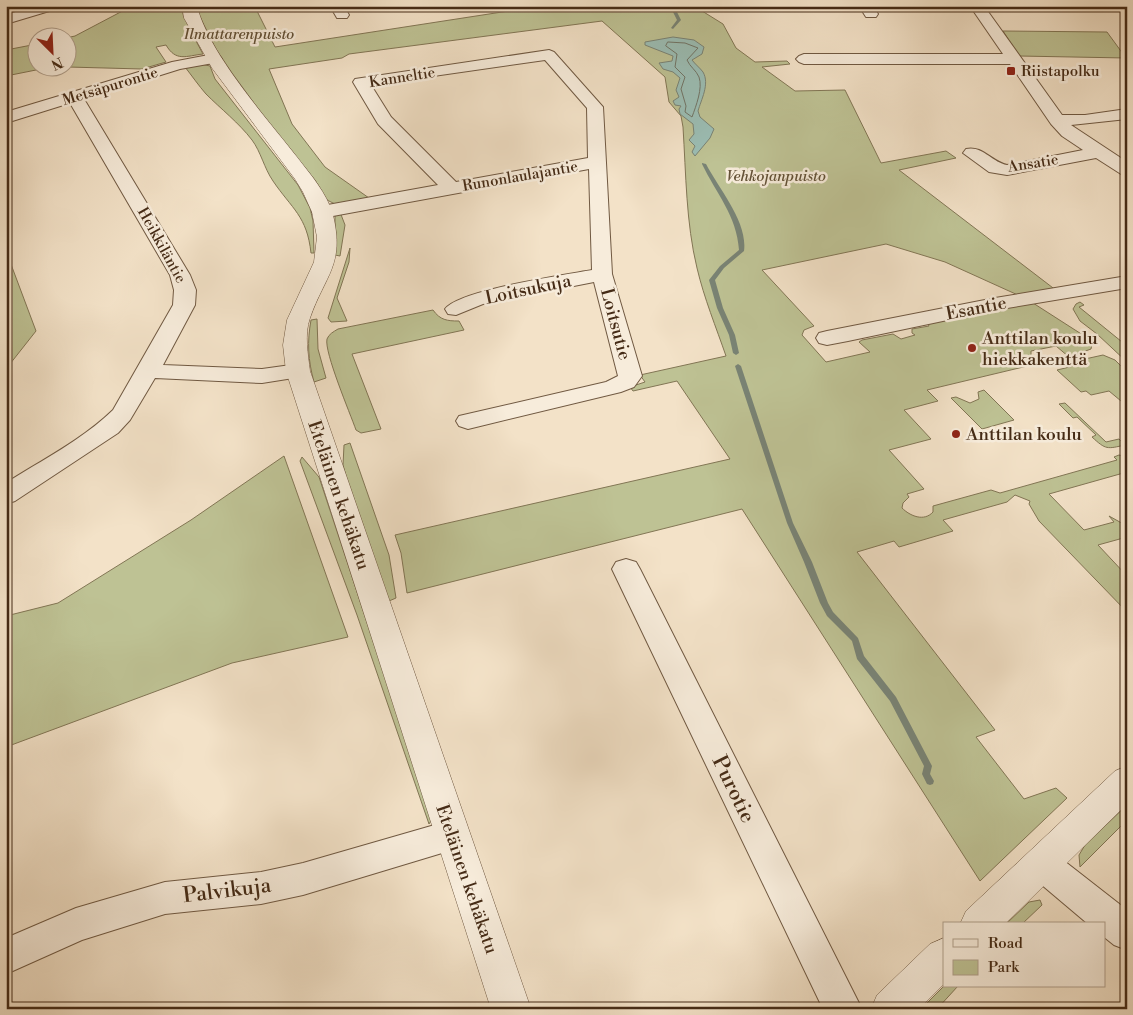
<svg xmlns="http://www.w3.org/2000/svg" width="1133" height="1015" viewBox="0 0 1133 1015" font-family="'Libre Bodoni',serif">
<rect width="100%" height="100%" fill="#f3e2c8"/>
<filter id="stains"><feTurbulence type="fractalNoise" baseFrequency=".004" numOctaves="4"/><feColorMatrix values="0 0 0 0 .2 0 0 0 0 .09 0 0 0 0 .02 0 0 0 .5 -.17"/></filter>
<radialGradient id="worn" r=".72"><stop offset=".6" stop-color="#630" stop-opacity="0"/><stop offset="1" stop-color="#630" stop-opacity=".3"/></radialGradient>
<path fill="#bec294" stroke="#827655" d="M132,6H181L189,28L203,54C186,56 176,62 166,45L156,47L166,62L142,69L68,67L66,38L75,36Z
M197,6H250L256,9L275,47L541,6H694L723,24L736,48L755,62L787,61L790,64L762,67L795,91L845,90L881,163L946,151L956,158L899,170L1057,291L1020,296L945,262L886,244L762,270L814,326L804,330L802,335L826,362L870,352L859,342L862,340L893,334L901,339L915,335L912,333V329L929,326L927,322L1033,303L1086,337L1092,344L1091,349L1069,357L1056,346L1031,351V355L1040,363L927,390L938,401L904,410L931,439L889,450L924,489L907,494L909,497L903,503L902,508C910,516 924,522 933,512V506L991,490L1000,493L1117,460L1114,457L1119,455L1127,457V472L1049,494L1084,530L1114,522L1109,516L1127,526V537L1098,545L1127,576V612L1039,521L1029,504L1030,501L1015,495L1007,502L943,520L953,531L899,547L894,541L857,552L995,730L976,737L1024,799L1056,788L1067,798L980,881L742,509L407,593L401,553L395,535L730,459L677,381L633,391L630,387L645,382L640,375L726,356C716,327 704,298 697,268C686,223 686,174 683,127L681,116L669,102L665,77L602,21L349,54L342,58L269,69L292,124L325,167L369,198L337,205L327,200L315,180L265,118L232,73L216,49L200,17Z
M1003,31L1107,32L1126,58L1019,56Z
M37,44L38,68H46L6,76V50Z
M201,64L210,66L215,79L298,185L310,208L313,221L314,253H311C307,216 292,209 273,181C264,168 261,152 252,140C239,123 221,109 206,94C199,86 192,76 185,67Z
M340,212L345,225L340,256L335,255V216Z
M350,248L349,262L337,298L347,321L331,322L328,318Z
M6,251L36,331L6,369Z
M1080,302L1084,305L1079,307L1127,346V362L1097,334L1080,321L1073,309L1076,304Z
M433,310C440,320 447,321 459,321L464,330L352,354L381,429L361,433L356,430C350,413 324,352 327,339C329,334 333,332 338,329Z
M317,319L318,349L326,378L314,382C308,360 307,342 311,320Z
M1103,355L1115,360L1127,372V406L1109,391L1091,395L1086,391L1081,392L1057,370L1078,365L1076,361Z
M984,390L1014,420L982,429L951,398L956,397L970,403L979,399L978,392Z
M1065,403L1106,442L1119,439L1125,445C1107,449 1106,450 1092,437L1096,435L1077,417L1073,418L1059,404Z
M350,443L389,555L396,598L389,601L346,476L343,465L344,445Z
M284,456L348,637L232,663L6,747V616L58,603L191,520Z
M302,457L319,477L432,819L429,824L357,615L300,461Z
M1127,805V820L1080,867L1079,855L1085,845Z
M1040,900L1042,905L1022,924H1006L1029,902Z
M944,986H958L937,1009H921Z"/>
<path fill="#9bbeb5" stroke="#798375" d="M673,37L694,40L704,47L702,54L692,60C695,64 700,68 703,72C710,84 701,100 698,111L700,117L714,129L710,138L695,156L692,152L695,146L689,140L694,134L693,124L680,114L679,109L681,106L675,105L673,101L679,97L676,90L680,78L673,72L663,69L659,63L672,61L673,56L645,45V42Z"/>
<g fill="none" stroke-linecap="round" stroke-linejoin="round">
<path stroke="#707466" stroke-width="1" d="M668,42L685,43L698,48L687,60C690,67 696,70 699,77C703,88 696,106 692,117L685,112L686,106L681,89L685,77L675,67L677,54L666,46Z"/>
<path fill="#798375" fill-rule="evenodd" d="M670,6H674L681,20L673,29L671,28L677,20Z
M702,163L706,164C719,189 748,222 744,251L724,268L715,280L723,308L735,335L739,353L736,355L733,353L729,335L717,308L709,280L720,266L739,250C737,216 716,193 702,164Z
M738,364L741,366L793,523L812,562L828,603L833,612L858,638L864,656L896,697L932,766L930,774L934,781L933,784L930,785L927,784L922,774L924,766L890,701L857,659L852,641L827,616L820,603L804,562L787,523L735,366Z"/>
<g stroke="#705942" stroke-width="2">
<path id="minor" d="M35,6H58L56,9L6,24V15Z
M330,6H344L349,15L347,18H337Z
M859,6H873L878,14L876,17H866Z
M970,6H984L1062,115H1085L1127,109V119L1071,125L1127,162V175L1121,174L1096,158L1007,175L989,172L963,153L966,149C982,145 992,162 1007,165L1083,150L1062,136L1051,124L1010,64H804L799,62L796,59L799,56L804,54H1003Z
M549,50L554,52L603,107L612,274L642,376L634,387L621,392L468,429L459,426L456,421L459,416L606,382L618,376L594,282L483,304L456,315L448,314L445,309C459,290 564,275 592,270L589,169L322,218L315,216L312,212L315,208L322,206L438,185L378,124L353,82L355,79ZM545,60L587,108L588,158L456,182L391,117L371,85Z
M214,54L219,56L222,59L219,62L180,69L84,99L190,275L196,290L195,305L163,365L262,369L298,364L306,366L309,371L306,376L262,383L155,378L130,420L118,433L15,501L6,504V483C42,460 82,440 113,410L173,305L174,290L170,275L70,103L6,123V112L172,62Z
M1127,276V288L995,310L848,341L827,345L819,343L816,338L819,333L827,331L995,298Z
M626,559L636,562L640,569L862,1009H823L612,569L616,562Z
M452,820L464,824L469,835L464,846L452,850L303,895L261,904L165,914L82,940L6,974V938L76,908L165,882L261,872L303,863Z
M1042,848L1054,853L1127,910V950L1114,945L1104,937V924H1088L1030,875L1025,864L1030,853Z"/>
</g>
<g stroke="#705942" stroke-width="1">
<path id="tertiary" d="M182,6H197C209,54 266,117 297,157C310,174 327,193 333,215C345,265 325,275 310,318C304,335 308,354 310,371L531,1009H491L286,371L283,345L287,320L314,262L317,237L312,212L303,192L295,179L212,68L184,18Z
M1127,766V804L1005,924H960L966,911L1115,771Z
M944,938V984L919,1009H871L877,995L930,944Z"/>
</g>
<use href="#minor" fill="#f7ecdb" fill-rule="evenodd"/>
<use href="#tertiary" fill="#f7ecdb" fill-rule="evenodd"/>
</g>
<g fill="#8f2418" stroke="#f7ecdb" stroke-width="2">
<rect x="1006" y="66" width="10" height="10" rx="2.5"/>
<circle cx="972" cy="348" r="5"/>
<circle cx="956" cy="434" r="5"/>
</g>
<g text-anchor="middle" stroke-width="5" stroke-linejoin="round" paint-order="stroke">
<g font-size="15" font-style="italic" fill="#635136" stroke="#f7ecdb">
<text x="239" y="39">Ilmattarenpuisto</text>
<text x="776" y="181">Vehkojanpuisto</text>
</g>
<g font-size="15" fill="#452b16" stroke="#f7ecdb" text-anchor="start">
<text x="1021" y="76">Riistapolku</text>
</g>
<g font-size="15" fill="#452b16" stroke="#f7ecdb">
<text transform="translate(402 77) rotate(-9)" y="5">Kanneltie</text>
<text transform="translate(110 86) rotate(-17)" y="5">Metsäpurontie</text>
<text transform="translate(1033 163) rotate(-9)" y="5">Ansatie</text>
<text transform="translate(520 176) rotate(-10)" y="5">Runonlaulajantie</text>
<text transform="translate(162 245) rotate(61)" y="5">Heikkiläntie</text>
</g>
<g font-size="18" fill="#452b16" stroke="#f7ecdb">
<text transform="translate(528 289) rotate(-12)" y="6">Loitsukuja</text>
<text transform="translate(976 308) rotate(-11)" y="6">Esantie</text>
<text transform="translate(616 324) rotate(75)" y="6">Loitsutie</text>
<text transform="translate(339 495) rotate(71)" y="6">Eteläinen kehäkatu</text>
<text transform="translate(467 879) rotate(71)" y="6">Eteläinen kehäkatu</text>
</g>
<g font-size="18" fill="#452b16" stroke="#f7ecdb" text-anchor="start">
<text x="982" y="344">Anttilan koulu<tspan x="982" dy="21">hiekkakenttä</tspan></text>
<text x="966" y="440">Anttilan koulu</text>
</g>
<g font-size="21" fill="#452b16" stroke="#f7ecdb">
<text transform="translate(734 789) rotate(64)" y="7">Purotie</text>
<text transform="translate(227 890) rotate(-7)" y="7">Palvikuja</text>
</g>
</g>
<rect width="1133" height="1015" fill="none" stroke="#f3e2c8" stroke-width="25"/>
<rect x="8" y="8" width="1118" height="1000" fill="none" stroke="#452b16" stroke-width="2.5"/>
<rect x="12" y="12" width="1108" height="990" fill="none" stroke="#452b16"/>
<rect x="943" y="922" width="162" height="65" fill="#f7ecdb" stroke="#b09f8c"/>
<rect x="953" y="939" width="25" height="8" fill="#f7ecdb" stroke="#b09f8c"/>
<text x="988" y="948" font-size="15" fill="#452b16">Road</text>
<rect x="953" y="960" width="25" height="15" fill="#bec294" stroke="#b09f8c"/>
<text x="988" y="972" font-size="15" fill="#452b16">Park</text>
<g transform="translate(52 52) rotate(156)"><circle r="24" fill="#f7ecdb" stroke="#b09f8c"/>
<path d="M0-4L9 19L0 12L-9 19Z" fill="#8f2418"/>
<text y="-8" font-size="14" font-weight="bold" text-anchor="middle" fill="#452b16">N</text>
</g>
<rect width="100%" height="100%" filter="url(#stains)"/>
<rect width="100%" height="100%" fill="url(#worn)"/>
</svg>
